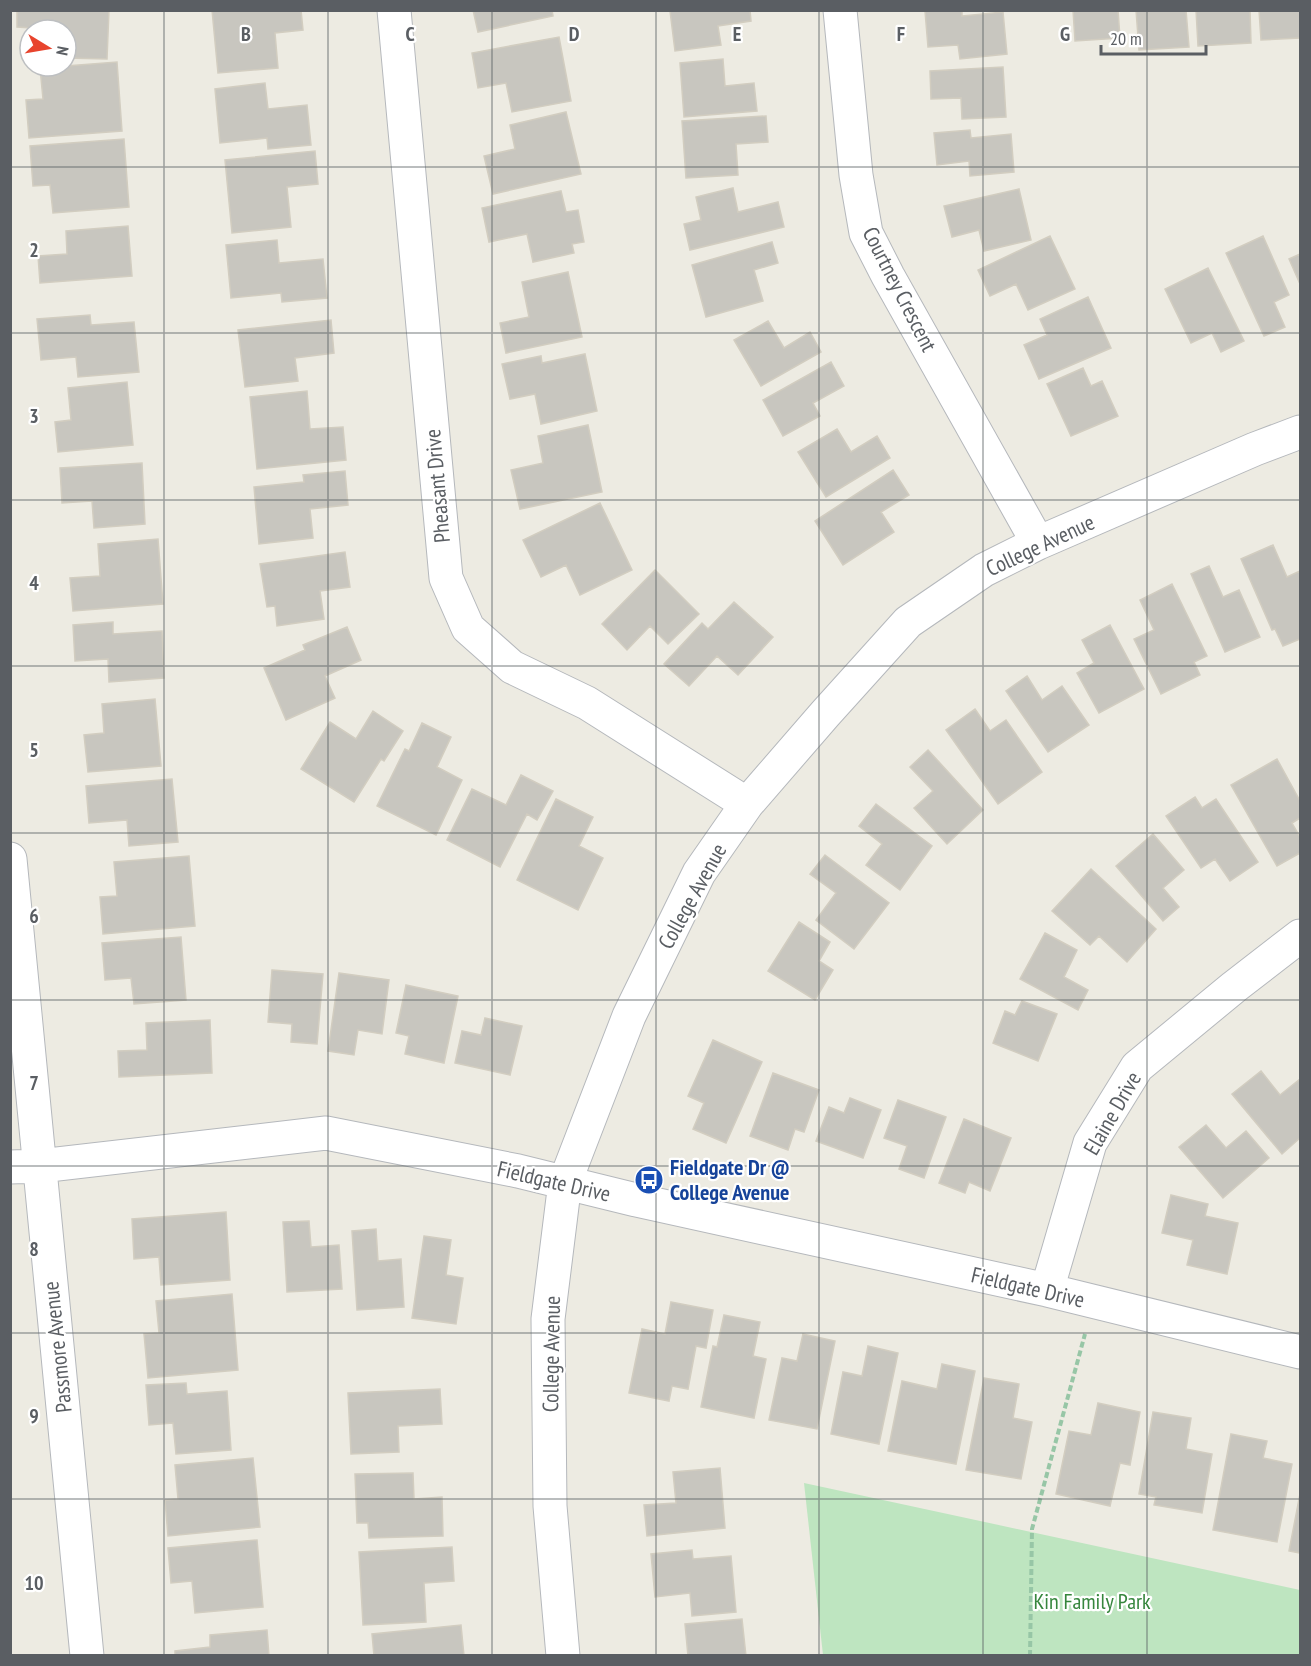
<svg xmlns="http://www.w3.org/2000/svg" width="1311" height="1666" viewBox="0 0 1311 1666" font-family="'PT Sans Narrow',sans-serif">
<rect width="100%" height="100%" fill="#edebe2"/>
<path fill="#bee5c0" d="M804,1483L1300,1590V1655H823Z"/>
<path fill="#c8c6bf" stroke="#d2cdc0" stroke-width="1.5" d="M17,10H109L107,59L66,58V30H32V28L17,27Z
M212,10H301L303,30L275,33L278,68L218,73Z
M473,10H552L553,16L478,32Z
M750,10L751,21L718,26L721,45L675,51L670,11Z
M962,10V16L1003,12L1007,54L960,59L958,45L928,47L925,11Z
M1073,10H1118L1120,38L1075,41Z
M1136,10H1186L1189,47L1139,50Z
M1196,10H1250L1251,43L1198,46Z
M1259,10H1300V38L1261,40Z
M559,37L571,101L512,112L506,83L478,88L472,53Z
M723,59L725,86L754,83L757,111L684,117L680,63Z
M117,62L122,131L29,138L26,100L43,99L40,68Z
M1003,67L1006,117L962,119L961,98L931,99L930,71Z
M265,83L268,109L307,105L311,145L268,149L267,138L220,143L215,89Z
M566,112L581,174L493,194L484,156L515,149L510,125Z
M766,116L768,142L736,144L738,175L686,178L682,121Z
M970,130L971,138L1011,134L1014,172L970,176L969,161L937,165L934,133Z
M124,139L129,207L53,213L50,185L33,186L30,146Z
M315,151L318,184L287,187L291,227L232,233L225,160Z
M733,188L738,212L778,202L784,227L690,250L684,224L701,220L696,197Z
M1019,189L1031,240L984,251L979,230L952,237L944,206Z
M561,191L566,212L578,210L584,242L572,244L574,253L533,262L527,234L489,242L482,208Z
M128,226L132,276L40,283L38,256L67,254L66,231Z
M1050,236L1075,289L1028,310L1016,284L990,296L978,270Z
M1263,236L1289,295L1274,302L1285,327L1264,336L1226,253Z
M277,240L279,263L323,259L327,298L282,302L281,293L231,298L226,245Z
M772,242L778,263L754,270L763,301L706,317L692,265Z
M1300,254V284L1289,259Z
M1208,268L1244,341L1221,352L1212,333L1191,343L1165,289Z
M568,272L582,337L506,353L500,323L529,317L522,282Z
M1088,297L1111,348L1039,379L1024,345L1047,335L1040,319Z
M90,315L91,325L134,322L139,372L78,377L76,357L41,360L37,319Z
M331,320L334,353L295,358L298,381L245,387L238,330Z
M768,321L784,348L810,332L821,352L761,386L734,340Z
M585,354L597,411L541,424L535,394L510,399L502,364L541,356L542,363Z
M831,362L844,386L813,403L820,416L783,436L763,400Z
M1083,368L1091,386L1102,381L1118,416L1071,436L1047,384Z
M127,382L133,445L58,452L55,422L71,420L68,388Z
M307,391L310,429L343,427L346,460L257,469L250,397Z
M588,425L602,492L520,509L511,470L543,463L538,436Z
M837,429L851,452L877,436L890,458L826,497L798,452Z
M142,463L145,524L94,528L92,501L62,503L60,468Z
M893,470L909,495L881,512L894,532L843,565L815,521Z
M345,471L348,505L310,509L313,538L259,544L254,487L304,482L303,475Z
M600,503L632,570L580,595L566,565L541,577L523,540Z
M158,539L163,604L73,611L70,578L100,576L98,544Z
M1273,545L1287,577L1300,571V639L1283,646L1275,629L1272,630L1241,559Z
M345,552L350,587L320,591L324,619L277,626L275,606L267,607L260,564Z
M1209,566L1223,597L1239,590L1260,637L1225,652L1191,574Z
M655,570L699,614L668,644L650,626L627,650L602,624Z
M1172,584L1207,656L1194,662L1200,675L1161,694L1134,639L1154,630L1140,600Z
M734,602L773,637L738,675L717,656L689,686L664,664L702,623L708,629Z
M113,622V634L162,631L164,678L109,682L108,659L75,661L73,625Z
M1110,625L1144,689L1099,713L1077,673L1094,663L1082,640Z
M347,627L361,660L325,676L335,698L286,720L264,668L305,650L303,645Z
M1027,676L1042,700L1062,686L1089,725L1048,752L1006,691Z
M155,699L161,766L88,772L84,735L104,733L102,704Z
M975,709L990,731L1006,720L1042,772L998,804L946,730Z
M373,711L403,731L384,761L381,759L354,802L301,769L330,722L356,739Z
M422,723L451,737L437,767L462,780L436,835L377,806L405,749L409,751Z
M928,750L983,810L947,844L914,808L933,791L910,767Z
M1277,759L1300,801V818L1292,823L1300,837V853L1277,866L1231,785Z
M521,775L553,791L537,820L527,814L500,867L447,840L472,789L506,805Z
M172,779L178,842L129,846L127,820L89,823L86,786Z
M1195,797L1202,808L1216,799L1258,862L1230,881L1215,859L1201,868L1166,816Z
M556,799L593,817L579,846L603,858L578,910L517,880Z
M876,804L932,846L900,890L866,865L882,844L859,826Z
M1153,834L1184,870L1163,888L1179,907L1163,921L1116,866Z
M825,855L889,903L854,949L816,920L836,893L810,874Z
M189,856L195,926L103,934L100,897L117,896L114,862Z
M1091,869L1156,929L1127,962L1099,936L1090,945L1052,911Z
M799,922L830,942L819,961L833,970L815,1000L768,971Z
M1045,933L1077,950L1064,977L1088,990L1078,1010L1020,979Z
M181,937L186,1000L134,1004L131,978L105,980L102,943Z
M272,970L323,974L317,1044L291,1042L292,1024L268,1022Z
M339,973L389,980L382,1034L358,1030L354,1055L328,1051Z
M406,985L458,996L444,1063L405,1054L409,1036L396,1033Z
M1022,1001L1057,1014L1038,1061L993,1043L1005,1011L1015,1015Z
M485,1018L522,1026L510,1075L455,1063L462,1031L481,1035Z
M210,1020L212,1073L119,1077L118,1051L147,1050L146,1023Z
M713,1040L762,1062L726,1143L693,1129L704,1103L688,1096Z
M1261,1071L1280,1095L1300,1079V1138L1282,1154L1232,1094Z
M773,1073L819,1090L804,1132L795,1129L788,1150L750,1136Z
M850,1098L881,1110L863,1158L816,1141L829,1107L844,1113Z
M898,1100L946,1117L924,1178L899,1169L907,1146L884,1138Z
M964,1119L1011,1138L990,1191L969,1182L965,1193L939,1183Z
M1206,1125L1226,1148L1246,1131L1269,1158L1223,1198L1179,1147Z
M1171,1195L1208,1204L1205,1216L1238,1223L1227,1274L1187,1265L1193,1240L1162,1233Z
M226,1212L230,1280L161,1285L159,1257L134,1259L132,1219Z
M309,1221L311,1247L339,1245L342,1289L287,1292L283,1222Z
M376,1229L378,1261L401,1259L404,1307L357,1310L352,1231Z
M424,1236L451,1240L446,1275L463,1278L456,1324L412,1318Z
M232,1294L238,1370L148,1378L144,1334L159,1333L156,1301Z
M671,1302L713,1310L706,1348L696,1346L688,1389L672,1386L669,1401L629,1393L642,1329L665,1334Z
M724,1315L760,1322L753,1356L766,1359L754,1418L701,1407L713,1346L717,1347Z
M803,1334L835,1341L817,1429L769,1420L782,1358L797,1361Z
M868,1346L898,1353L879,1444L831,1434L843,1372L862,1376Z
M942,1364L975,1371L956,1464L888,1451L902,1381L937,1389Z
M984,1378L1019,1384L1013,1418L1032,1422L1021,1479L966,1470Z
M186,1383L187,1394L227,1391L231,1450L176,1454L173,1423L149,1425L146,1385Z
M440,1389L442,1424L398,1426L399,1452L351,1454L348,1393Z
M1098,1403L1140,1412L1130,1465L1120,1463L1110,1506L1056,1494L1069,1431L1091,1435Z
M1153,1412L1191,1418L1186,1449L1212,1454L1202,1513L1154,1505L1156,1497L1139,1494Z
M1231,1434L1267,1441L1263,1458L1292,1464L1277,1542L1213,1530Z
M253,1458L260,1527L168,1536L165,1500L178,1499L175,1465Z
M720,1468L725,1528L647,1536L644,1505L676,1503L673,1472Z
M413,1473L414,1499L442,1497L443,1536L369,1538L368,1523H357L355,1474Z
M1300,1494V1553L1289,1551Z
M257,1540L263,1607L195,1613L192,1581L171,1583L168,1548Z
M452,1547L454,1581L424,1583L426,1622L363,1625L359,1552Z
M692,1550L693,1559L731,1556L736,1612L692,1616L690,1593L655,1597L651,1554Z
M742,1619L746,1656H688L685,1624Z
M461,1625L464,1656H374L372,1634Z
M267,1630L269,1656H175V1651L210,1647V1635Z"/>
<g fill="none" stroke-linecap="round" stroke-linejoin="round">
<g stroke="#b5b8bc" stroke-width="35">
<path id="minor" d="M394,10L446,578L468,628L512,667L587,703L747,804
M840,10L856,175L866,233L888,276L1038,543
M10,859L87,1656
M10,1167L40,1166L326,1133L518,1171L636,1200L1047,1290L1300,1352
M1047,1290L1090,1143L1137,1067L1234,987L1300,936
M563,1656L550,1506L548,1319L565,1182L629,1016L699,873L747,804L825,714L908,622L984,570L1038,543L1255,449L1300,432"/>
</g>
<path stroke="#97c6a6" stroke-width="4" stroke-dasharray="6 3" stroke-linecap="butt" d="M1030,1656L1032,1529L1085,1334"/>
<use href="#minor" stroke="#fff" stroke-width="33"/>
</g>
<path fill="none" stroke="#5a5e63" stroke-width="1.5" stroke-opacity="0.55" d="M164,10V1656M328,10V1656M492,10V1656M656,10V1656M819,10V1656M983,10V1656M1147,10V1656M10,167H1300M10,333H1300M10,500H1300M10,666H1300M10,833H1300M10,1000H1300M10,1166H1300M10,1333H1300M10,1499H1300"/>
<defs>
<g id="bus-disc" transform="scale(1.5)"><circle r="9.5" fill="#1a4fb4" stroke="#fff"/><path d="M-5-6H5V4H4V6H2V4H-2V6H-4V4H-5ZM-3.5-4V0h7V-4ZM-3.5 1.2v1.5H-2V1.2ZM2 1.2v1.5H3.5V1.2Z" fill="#fff"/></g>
</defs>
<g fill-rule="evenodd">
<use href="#bus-disc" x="649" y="1180"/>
</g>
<g text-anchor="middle" stroke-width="4.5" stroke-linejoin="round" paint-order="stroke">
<g font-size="22" fill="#5a5e63" stroke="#fff">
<text transform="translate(900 289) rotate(63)" y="8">Courtney Crescent</text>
<text transform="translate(437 486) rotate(-95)" y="8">Pheasant Drive</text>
<text transform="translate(1040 545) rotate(-25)" y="8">College Avenue</text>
<text transform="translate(692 896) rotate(-61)" y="8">College Avenue</text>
<text transform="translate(1112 1113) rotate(-60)" y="8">Elaine Drive</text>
<text transform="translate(554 1181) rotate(13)" y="8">Fieldgate Drive</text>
<text transform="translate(1028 1287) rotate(13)" y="8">Fieldgate Drive</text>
<text transform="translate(57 1347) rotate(-96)" y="8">Passmore Avenue</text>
<text transform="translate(551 1354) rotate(-89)" y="8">College Avenue</text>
</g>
<g font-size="22" font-weight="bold" fill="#164399" stroke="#fff" text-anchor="start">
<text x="670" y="1175">Fieldgate Dr @<tspan x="670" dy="25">College Avenue</tspan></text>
</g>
<g font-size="22" fill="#36863d" stroke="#fff">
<text x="1092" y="1609">Kin Family Park</text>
</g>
</g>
<g font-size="20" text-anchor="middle" font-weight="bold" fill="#5a5e63" stroke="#fff" stroke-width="4.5" stroke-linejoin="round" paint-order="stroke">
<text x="246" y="41">B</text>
<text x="410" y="41">C</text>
<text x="574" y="41">D</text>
<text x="737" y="41">E</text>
<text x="901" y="41">F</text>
<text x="1065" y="41">G</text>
<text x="34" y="257">2</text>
<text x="34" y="423">3</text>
<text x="34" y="590">4</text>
<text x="34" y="757">5</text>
<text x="34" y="923">6</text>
<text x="34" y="1090">7</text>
<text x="34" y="1256">8</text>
<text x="34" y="1423">9</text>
<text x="34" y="1590">10</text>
</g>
<rect width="1311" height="1666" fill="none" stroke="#5a5e63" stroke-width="24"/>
<g transform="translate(48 48) rotate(101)"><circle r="28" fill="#ffffff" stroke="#bdbfc1" stroke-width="1.5"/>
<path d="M0-4.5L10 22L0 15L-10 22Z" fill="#e8442d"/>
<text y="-9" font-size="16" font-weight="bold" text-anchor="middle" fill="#5a5e63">N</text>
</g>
<path d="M1101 45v9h105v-9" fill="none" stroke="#5a5e63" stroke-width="3"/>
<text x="1110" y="45" font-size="18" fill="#5a5e63" stroke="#ffffff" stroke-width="4.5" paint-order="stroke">20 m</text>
</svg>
